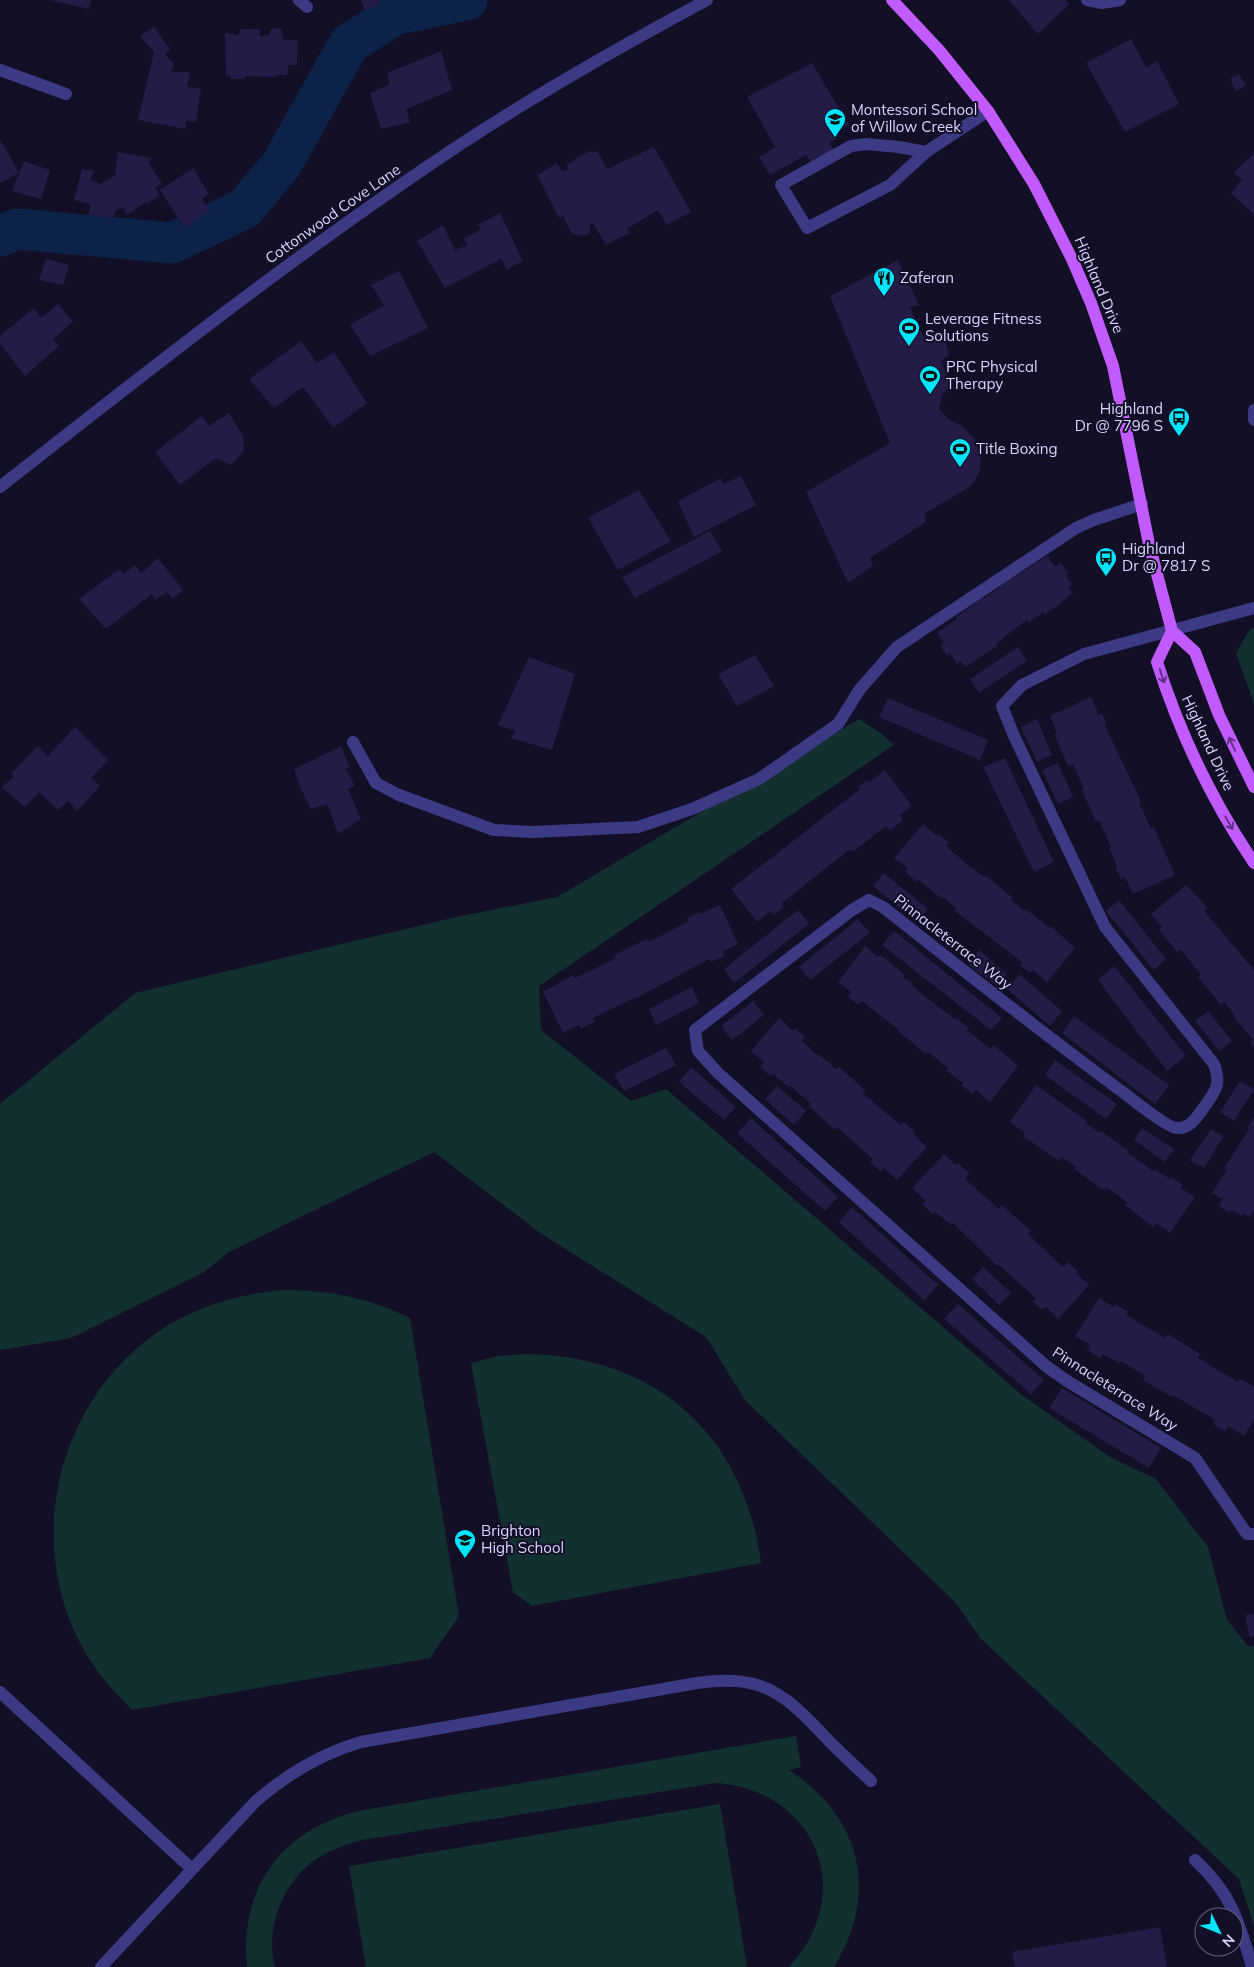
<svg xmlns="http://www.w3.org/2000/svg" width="1254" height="1967" viewBox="0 0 1254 1967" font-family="Mulish,sans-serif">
<rect width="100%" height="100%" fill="#130f26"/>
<path fill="#12302f" d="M1254,628V704L1236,653L1250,629Z
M859,719L882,734L894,745L539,986L541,1030L631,1101L666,1089L1022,1395L1110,1457L1156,1479L1208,1547L1227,1620L1248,1646H1254V1927L1239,1879L981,1639L956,1603L745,1400L706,1337L540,1233L434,1152L229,1252L204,1272L71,1338L0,1350V1104L135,993L456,917L557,897Z
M280,1290C329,1290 366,1297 410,1318L459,1616L430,1658L132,1710C111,1689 92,1667 79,1641C21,1527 66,1380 179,1319C211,1302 245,1294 280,1290Z
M526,1354C656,1356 744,1434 761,1563L532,1606L513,1592L471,1363L498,1356Z
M796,1736L801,1767L789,1770C861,1817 880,1892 834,1967H789C858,1893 816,1790 716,1783L362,1840C344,1845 327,1851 312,1862C282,1885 265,1930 275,1967H247C239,1887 282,1830 358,1811Z
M720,1804L747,1967H366L349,1866Z"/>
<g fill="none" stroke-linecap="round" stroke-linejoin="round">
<path stroke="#0c2248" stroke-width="41" d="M0,236L18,229L172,243L244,209L281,165L349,44L394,15L467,0"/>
</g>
<path fill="#241b47" d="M50,0H91L89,9Z
M361,0H378L380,4L365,10Z
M1009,0H1066L1069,4L1038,34Z
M154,27L170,49L165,54L174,64L171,72H190L187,87L201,88L196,122L186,121V129L138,120L154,52L140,36Z
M279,28L282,31L283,39L298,41L297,65H289L287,75H276V77L245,76V79H231V76L226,75L225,33L238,35L241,29H260V36L269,35L270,30Z
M1131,39L1146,67L1157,61L1179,104L1125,132L1086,63Z
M441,51L452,90L406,109L410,122L381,129L370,93L390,84L387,73Z
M812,63L849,125L833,134L837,139L829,142L834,150L811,163L806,155L770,175L759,157L775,147L747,97Z
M1239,74L1246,86L1236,91L1230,79Z
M0,139L19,173L0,183Z
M654,147L691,212L666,225L658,210L627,229L630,233L606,245L593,223L590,225V233L586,236L572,234L563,216L559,218L537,175L557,163L562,171L569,169L566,165L589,151L598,152L607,169Z
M118,152L151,158L149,163L162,184L155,187L160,196L146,204L145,202L127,215L123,208L116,210L113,218L88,215L91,204L74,200L82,169L94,171L90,180L101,184L115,175Z
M1254,153V215L1231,193L1242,180L1234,173Z
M24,161L50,170L41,199L12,191Z
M193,168L209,194L202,199L210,210L185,228L160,190Z
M500,213L523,261L507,269L501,259L445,288L417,241L443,225L455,250L467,245L464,239L481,229L478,225Z
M46,259L69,265L63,285L39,280Z
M898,260L919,305L910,307L923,336L943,331L949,355L941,361L951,386L942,395L939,409L948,419L962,426L979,444L981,461L979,473L971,486L924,514L926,522L870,558L873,566L848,583L806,492L890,443L830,296Z
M399,271L428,328L370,356L350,325L384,305L371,285Z
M58,304L73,322L53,339L59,346L25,376L0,344V336L34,308L41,318Z
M301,341L317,363L334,352L367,403L333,428L303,387L274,408L249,379Z
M229,413L243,436L244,451L231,465L216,458L180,485L155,452L202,416L209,426Z
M741,476L756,505L694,537L678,501L721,478L723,484Z
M639,490L671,541L618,570L588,518Z
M710,531L722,551L635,598L622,577Z
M1047,556L1055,567L1061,563L1069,574L1066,576L1072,584L1069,587L1073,593L1045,615L1043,612L1029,623L1027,620L1017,627L996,644L997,646L965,667L961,661L957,664L950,654L947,656L940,646L944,643L937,633L957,619L956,617L973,605L971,603L982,595L984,598L1000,587L998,584L1009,576L1011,579Z
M158,558L183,590L173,599L167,592L155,600L152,594L106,629L79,599L119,569L123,574L135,565L141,573Z
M1018,647L1027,661L979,693L970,679Z
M755,655L774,686L737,706L718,674Z
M529,657L575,674L552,750L511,738L516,731L498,725Z
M1091,697L1099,715L1102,713L1107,725L1105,726L1141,801L1139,802L1151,829L1154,827L1175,875L1133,894L1125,877L1121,879L1115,867L1117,866L1109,848L1111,847L1099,820L1096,822L1082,790L1084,789L1073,764L1068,766L1054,734L1057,733L1050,716Z
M888,698L988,740L980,760L879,717Z
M1037,719L1052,755L1037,762L1021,727Z
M75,727L108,760L91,778L100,786L77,811L68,801L58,810L39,792L25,807L2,787L14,776L11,774L38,746L48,756Z
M341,746L350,768H345L355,786L348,789L361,819L338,834L327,804L311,809L300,787L294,769Z
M1005,758L1054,862L1034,872L983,767Z
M1058,763L1073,797L1058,804L1042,770Z
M885,770L912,806L900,815L903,820L890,831L886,826L853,852L850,849L782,903L784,907L774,915L771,911L757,922L731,889L860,789L858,787L868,780L869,782Z
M923,824L937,836L938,834L949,843L946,846L969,866L984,877L985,875L1013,898L1011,900L1025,911L1026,909L1050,928L1051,926L1075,948L1047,982L1033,970L1030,973L1020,965L1022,962L955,911L957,909L943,897L942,899L919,880L917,882L905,872L908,869L894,858Z
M884,873L928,909L917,922L873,886Z
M1186,885L1208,908L1204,911L1254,970V1047L1250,1043L1253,1040L1234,1017H1236L1224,1002L1221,1005L1198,977L1201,975L1181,950L1177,952L1159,930L1162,927L1151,914Z
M1119,900L1166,959L1154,970L1106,911Z
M720,905L738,944L722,952L725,956L711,962L709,959L635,999L634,998L593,1018L594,1022L581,1029L579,1025L563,1033L543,992L573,975L575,978L598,967L616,958L614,955L647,939L649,942L689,921L687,918L699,912L700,914Z
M798,910L809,924L734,983L724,969Z
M858,919L870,933L810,980L799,967Z
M894,931L1002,1018L991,1030L882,945Z
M865,946L878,957L880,955L905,975L903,977L913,984L912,986L954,1019L956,1018L969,1028L967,1030L991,1049L994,1045L1018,1066L990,1102L976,1090L973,1094L961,1085L963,1083L946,1070L948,1068L928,1052L926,1054L898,1031L899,1030L862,1001L859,1005L848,997L851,992L838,982Z
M979,950L1007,974L997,986L968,964Z
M1114,966L1186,1056L1167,1071L1098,980Z
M1019,974L1062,1011L1050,1026L1007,989Z
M692,987L699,1003L656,1025L649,1009Z
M753,1001L764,1015L732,1040L721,1026Z
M1208,1011L1232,1041L1219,1051L1195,1021Z
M1074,1016L1169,1085L1155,1104L1062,1033Z
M779,1018L792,1030L795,1028L805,1037L802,1041L817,1055L818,1054L836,1069L839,1067L865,1090L862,1092L879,1107L901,1125L904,1122L915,1132L913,1134L927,1147L897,1180L884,1168L881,1172L870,1162L873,1159L837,1127L835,1130L809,1106L811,1104L790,1086L788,1087L773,1074L770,1076L760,1067L764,1062L751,1051Z
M666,1048L676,1065L624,1091L614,1074Z
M1055,1060L1117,1104L1106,1119L1045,1075Z
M691,1067L736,1107L724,1120L679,1082Z
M1240,1081L1254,1089L1234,1121L1220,1112Z
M1036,1085L1087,1121L1086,1123L1100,1133L1101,1131L1129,1151L1128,1153L1141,1162L1153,1171L1154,1169L1170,1179L1171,1177L1183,1185L1181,1188L1195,1197L1170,1233L1156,1223L1153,1227L1125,1205L1127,1202L1106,1187L1104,1190L1074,1169L1076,1167L1062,1157L1059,1161L1023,1136L1025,1133L1010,1122Z
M777,1086L806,1111L794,1125L765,1099Z
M1254,1117V1210L1250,1217L1243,1213L1241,1216L1232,1210L1230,1213L1219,1206L1223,1199L1212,1193L1227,1170L1224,1168L1249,1129L1247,1128Z
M751,1118L838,1197L825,1211L737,1133Z
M1142,1128L1174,1149L1165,1162L1134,1140Z
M1211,1129L1224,1136L1204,1168L1190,1160Z
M944,1154L956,1165L958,1163L969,1173L965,1179L999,1209L1002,1205L1031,1231L1028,1234L1063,1267L1067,1262L1078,1271L1076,1273L1089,1285L1058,1319L1046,1307L1042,1310L1032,1301L1036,1298L999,1265L997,1266L953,1223L951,1225L935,1212L933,1214L923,1205L926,1201L912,1188Z
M852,1207L938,1285L924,1300L839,1222Z
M983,1267L1011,1293L999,1305L972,1279Z
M1099,1298L1114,1307L1116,1304L1128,1312L1126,1315L1165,1338L1168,1334L1200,1354L1198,1358L1238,1382L1240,1379L1254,1387V1419L1244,1436L1228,1426L1225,1432L1213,1424L1215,1420L1173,1395L1172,1397L1143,1380L1145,1376L1121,1361L1120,1364L1103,1354L1100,1358L1087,1350L1090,1345L1075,1336Z
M958,1304L1044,1380L1031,1394L944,1319Z
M1062,1388L1161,1448L1149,1468L1049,1408Z
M1254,1614V1636L1249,1637L1245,1615Z
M1160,1927L1167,1967H1015L1012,1952Z"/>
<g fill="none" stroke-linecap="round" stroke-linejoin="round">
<path stroke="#3d3a85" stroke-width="12" d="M299,0L307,7
M1087,0L1102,3L1120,0
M0,70L66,94
M926,152L890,185L807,228L781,185L851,146L866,144L899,147L926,152L988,111
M1254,410V420
M0,487C151,368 301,250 461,144C540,92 623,45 707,0
M1254,608L1084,654L1022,685L1002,706L1014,736L1105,927L1214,1064C1221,1084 1217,1089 1205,1106C1198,1115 1191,1129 1177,1128C1168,1128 1133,1100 1124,1093C1042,1033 963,970 883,907L869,900L852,910L695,1030L698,1051L718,1073L1046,1366L1067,1381L1195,1458L1247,1534H1254
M353,742L376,783L399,795L494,830L533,832L638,827L692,809L759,779L838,724L860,689L897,647L1076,528L1094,520L1142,504
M0,1692L192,1869
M1195,1860C1231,1893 1239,1921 1252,1967
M101,1967L255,1802C287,1774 320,1754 361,1742L697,1683C764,1673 786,1695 829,1741C843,1755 857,1768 871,1781"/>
<path stroke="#c25bff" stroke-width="12" d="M892,0L939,50L988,111L1034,184L1072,259L1091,303L1113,366L1149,544L1172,631L1195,652L1219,715L1254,787
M1172,631L1157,662C1180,734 1212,801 1254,863"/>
</g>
<defs><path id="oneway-shaft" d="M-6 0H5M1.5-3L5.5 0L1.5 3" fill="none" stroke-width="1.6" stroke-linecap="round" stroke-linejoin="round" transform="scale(1.25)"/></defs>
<g stroke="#623188">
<use href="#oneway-shaft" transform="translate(1162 676) rotate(72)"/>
<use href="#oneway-shaft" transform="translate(1232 744) rotate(-115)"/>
<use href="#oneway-shaft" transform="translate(1229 823) rotate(60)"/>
</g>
<defs>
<g id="school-pin" transform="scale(1.125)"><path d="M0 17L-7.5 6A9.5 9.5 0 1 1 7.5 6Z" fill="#00e5ff" stroke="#130f26"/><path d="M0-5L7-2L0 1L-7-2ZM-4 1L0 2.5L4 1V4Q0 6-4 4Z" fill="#111"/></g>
<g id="restaurant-pin" transform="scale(1.125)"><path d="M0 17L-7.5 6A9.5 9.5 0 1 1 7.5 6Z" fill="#00e5ff" stroke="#130f26"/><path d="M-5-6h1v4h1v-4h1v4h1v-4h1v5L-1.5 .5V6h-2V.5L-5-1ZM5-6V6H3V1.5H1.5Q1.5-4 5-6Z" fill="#111"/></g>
<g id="stadium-pin" transform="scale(1.125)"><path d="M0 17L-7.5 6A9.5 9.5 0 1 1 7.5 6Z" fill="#00e5ff" stroke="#130f26"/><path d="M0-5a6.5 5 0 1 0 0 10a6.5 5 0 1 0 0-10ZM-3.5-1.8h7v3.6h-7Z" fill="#111"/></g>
<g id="bus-pin" transform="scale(1.125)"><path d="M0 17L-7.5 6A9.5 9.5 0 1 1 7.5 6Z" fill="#00e5ff" stroke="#130f26"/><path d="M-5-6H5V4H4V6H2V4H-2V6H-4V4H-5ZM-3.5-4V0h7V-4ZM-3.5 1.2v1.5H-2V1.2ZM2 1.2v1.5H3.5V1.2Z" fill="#111"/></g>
</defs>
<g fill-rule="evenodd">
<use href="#school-pin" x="835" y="119"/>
<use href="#restaurant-pin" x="884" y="278"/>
<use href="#stadium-pin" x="909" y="328"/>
<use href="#stadium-pin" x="930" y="376"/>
<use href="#bus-pin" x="1179" y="418"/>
<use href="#stadium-pin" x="960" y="449"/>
<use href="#bus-pin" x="1106" y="558"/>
<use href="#school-pin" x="465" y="1540"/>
</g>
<g text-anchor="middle" stroke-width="4" stroke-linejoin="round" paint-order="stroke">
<g font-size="15" fill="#d9d4ff" stroke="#130f26" text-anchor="start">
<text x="851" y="115">Montessori School<tspan x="851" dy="17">of Willow Creek</tspan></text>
<text x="900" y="283">Zaferan</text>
<text x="925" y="324">Leverage Fitness<tspan x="925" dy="17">Solutions</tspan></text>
<text x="946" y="372">PRC Physical<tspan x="946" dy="17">Therapy</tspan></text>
<text x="1163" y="414" text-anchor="end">Highland<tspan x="1163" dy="17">Dr @ 7796 S</tspan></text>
<text x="976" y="454">Title Boxing</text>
<text x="1122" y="554">Highland<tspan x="1122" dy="17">Dr @ 7817 S</tspan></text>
<text x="481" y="1536">Brighton<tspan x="481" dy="17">High School</tspan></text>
</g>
<g font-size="15" fill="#d9d4ff" stroke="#130f26">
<text transform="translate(333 214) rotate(-35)" y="5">Cottonwood Cove Lane</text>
<text transform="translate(1099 285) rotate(67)" y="5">Highland Drive</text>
<text transform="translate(1208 743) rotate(65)" y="5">Highland Drive</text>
<text transform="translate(953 942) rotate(38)" y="5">Pinnacleterrace Way</text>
<text transform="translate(1115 1389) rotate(32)" y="5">Pinnacleterrace Way</text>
</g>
</g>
<g transform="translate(1219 1932) rotate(133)"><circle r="24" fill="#130f26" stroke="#625e7d"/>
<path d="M0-4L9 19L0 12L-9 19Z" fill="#00e5ff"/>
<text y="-8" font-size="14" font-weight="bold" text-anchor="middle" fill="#d9d4ff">N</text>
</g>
</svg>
